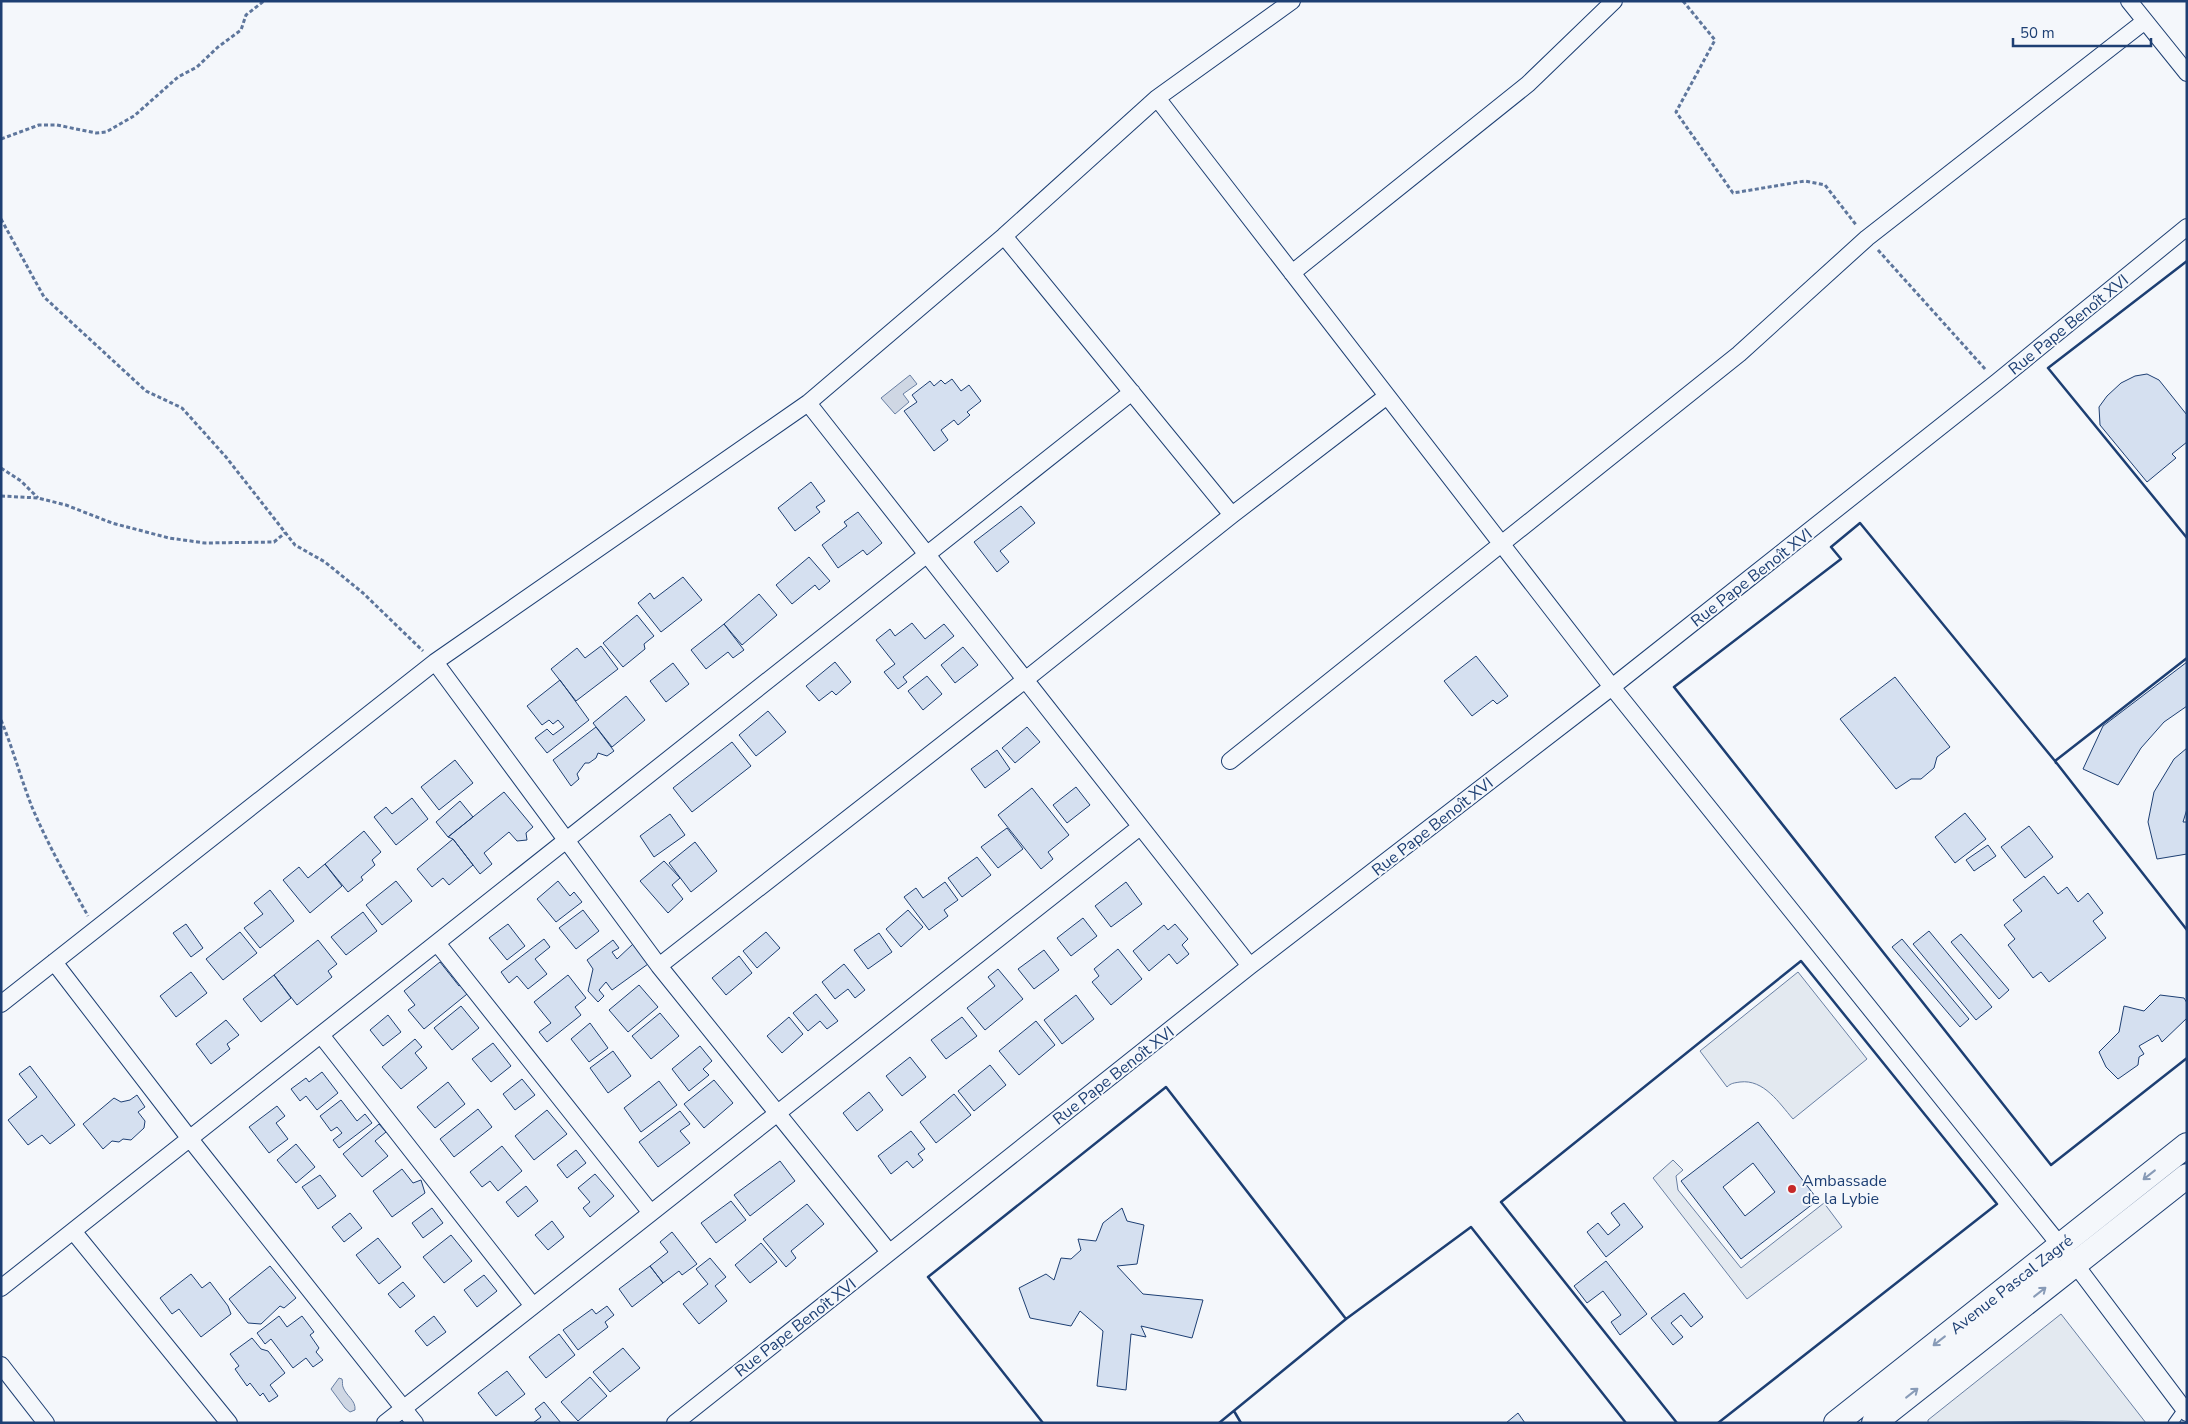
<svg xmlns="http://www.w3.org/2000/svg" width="2188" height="1424" viewBox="0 0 2188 1424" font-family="'Nunito Sans',sans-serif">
<rect width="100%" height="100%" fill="#f4f7fb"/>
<path fill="#e3e9f0" stroke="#687fa3" d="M1798,972L1867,1059L1793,1119C1779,1103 1764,1079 1740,1082C1734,1083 1731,1083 1727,1087L1700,1051Z
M1673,1160L1683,1170L1676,1176L1678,1190L1741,1268L1824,1203L1842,1227L1747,1299L1653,1178Z
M2061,1314L2146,1423L2062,1421L1928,1423V1420Z"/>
<path fill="#cfd7e4" stroke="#687fa3" d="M910,375L917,384L903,394L909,402L895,414L881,398Z
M339,1378L342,1379C343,1382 342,1385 343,1387C346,1396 356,1400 355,1410L350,1412L345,1408L331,1389Z"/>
<path fill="#d5e0f0" stroke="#1d3f73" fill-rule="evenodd" d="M2147,374L2159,380L2187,415V442L2172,454L2176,458L2147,482L2100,425L2099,407L2107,396L2121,383L2135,376Z
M952,379L961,391L969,385L981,401L967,412L970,415L958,425L954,420L941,430L948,440L934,451L904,411L917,402L912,395L930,381L934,386L941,380L945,384Z
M811,482L825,501L816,507L820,512L795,531L778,508Z
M1021,506L1035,523L1000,551L1009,562L997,572L974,542Z
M858,512L882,543L867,555L863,550L838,568L822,545L847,526L844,522Z
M809,557L830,581L819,590L815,585L792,604L776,585Z
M683,577L702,600L661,632L638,603L650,593L654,599Z
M759,594L777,615L742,645L724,624Z
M637,615L654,636L644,644L645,649L623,667L603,643Z
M912,623L925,639L944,624L954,636L903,677L907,682L898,689L884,672L895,664L876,640L890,629L895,636Z
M724,624L744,650L733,658L728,652L706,669L691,650Z
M601,646L618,669L576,701L551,669L577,648L585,658Z
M963,647L978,665L955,683L941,665Z
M1476,656L1508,696L1497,704L1493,700L1472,716L1444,681Z
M835,662L851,682L836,695L832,691L819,701L806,686Z
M2187,662V706L2164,722L2141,748L2118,785L2083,769L2103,726Z
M673,663L689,684L666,702L650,681Z
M927,676L942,694L923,710L908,691Z
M1895,677L1950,747L1937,757L1934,768L1921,779H1911L1896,789L1840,719Z
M560,680L589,720L547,753L535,738L547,729L553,735L564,727L558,720L553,724L549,720L542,725L527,706Z
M626,696L645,720L612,747L593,723Z
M768,711L786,732L756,756L739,735Z
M596,727L614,751L607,756L598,753L596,758L589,763H585L577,774L579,779L571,786L553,760Z
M1027,727L1040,742L1015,763L1002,748Z
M732,742L751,766L692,812L673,788Z
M2187,748V809L2183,822H2187V854L2157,859L2148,822L2154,792L2174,759Z
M997,750L1010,769L985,788L971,769Z
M455,760L473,783L439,810L421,787Z
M1076,787L1090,805L1067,823L1053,805Z
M1032,788L1069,835L1048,852L1053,859L1041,869L998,815Z
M504,792L533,827L526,833L527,840L517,841L509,832L484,853L492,864L480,874L453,839L448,837Z
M412,798L428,819L396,845L374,817L386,807L392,814Z
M460,801L473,817L448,837L436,822Z
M1965,813L1986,839L1955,863L1935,837Z
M670,814L685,835L654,857L640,836Z
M2029,826L2053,857L2025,878L2001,847Z
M1007,828L1023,849L998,868L981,847Z
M364,831L381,852L372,860L375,865L361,877L363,880L348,892L325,864Z
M453,839L473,865L449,885L443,878L432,887L417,869Z
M695,842L717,871L691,892L669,863Z
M1988,845L1996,856L1974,871L1966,860Z
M977,857L991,875L962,897L948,878Z
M664,861L680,878L672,885L683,899L668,913L640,881Z
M325,864L342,886L310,913L283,880L299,867L308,878Z
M2044,876L2058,894L2067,887L2078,902L2088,893L2103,913L2093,921L2106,938L2049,982L2041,972L2033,978L2008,945L2015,939L2004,925L2022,911L2013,900Z
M396,881L412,901L382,925L366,905Z
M558,881L570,896L574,892L582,902L556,922L537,899Z
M945,882L958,900L944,910L948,916L929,930L904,897L916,888L923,898Z
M1126,882L1142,904L1111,927L1095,906Z
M270,890L294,921L260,948L244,928L263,914L254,903Z
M583,910L599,931L576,949L559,928Z
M908,910L923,927L901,947L886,929Z
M363,912L377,931L346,955L331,937Z
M1083,918L1097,936L1071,956L1057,938Z
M186,924L203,948L191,957L173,933Z
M508,924L525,946L507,960L489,938Z
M1175,924L1188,939L1182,945L1189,954L1177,964L1169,954L1149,971L1133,951L1164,925L1168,930Z
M1929,931L1992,1007L1976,1020L1913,944Z
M240,932L257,953L223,980L206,959Z
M766,932L780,948L757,968L743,951Z
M879,933L892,952L868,969L854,950Z
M1961,934L2009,990L1999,999L1951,942Z
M544,939L550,947L535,959L547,974L528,989L517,976L509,983L501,972Z
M1902,939L1969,1019L1960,1027L1892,947Z
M318,940L337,964L328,971L332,977L297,1005L274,975Z
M613,940L619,948L612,952L617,959L633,944L648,964L612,990L606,982L599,990L604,996L598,1002L588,991L593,969L587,960Z
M1118,949L1142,979L1111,1005L1092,982L1099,976L1094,969Z
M1044,950L1059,970L1034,989L1018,969Z
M739,956L752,973L726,995L712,978Z
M440,962L459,986L466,981L472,990L424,1029L408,1010L415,1005L404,991Z
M844,964L865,990L855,998L848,989L835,999L822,982Z
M998,969L1023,999L985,1030L967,1008L995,986L988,977Z
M191,972L207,993L176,1017L160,996Z
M274,975L291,998L261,1022L243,999Z
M568,975L586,998L575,1007L581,1015L547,1042L539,1032L551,1023L534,1002Z
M639,985L658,1007L628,1032L609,1010Z
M816,994L838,1021L827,1029L820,1021L808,1031L793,1013Z
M1076,995L1094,1019L1062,1044L1044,1020Z
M2160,995L2184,998L2187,1003V1018L2162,1042L2158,1035L2139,1046L2144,1054L2139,1057L2138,1065L2118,1079L2106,1067L2099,1052L2119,1032L2124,1006L2144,1011Z
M461,1006L479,1028L452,1050L434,1028Z
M660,1013L679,1036L651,1059L632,1036Z
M388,1015L401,1032L383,1046L370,1030Z
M789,1017L803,1034L782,1053L767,1036Z
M962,1017L977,1036L946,1059L931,1040Z
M226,1020L239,1035L227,1044L230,1049L211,1064L196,1044Z
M1036,1021L1055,1045L1019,1075L999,1051Z
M590,1023L608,1048L589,1062L571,1039Z
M415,1039L422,1047L415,1053L427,1068L401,1089L382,1067Z
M493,1043L511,1066L491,1082L472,1059Z
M700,1046L712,1061L703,1069L709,1075L689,1091L672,1069Z
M613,1051L631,1076L608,1093L590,1068Z
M910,1057L926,1077L902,1096L886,1076Z
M990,1065L1006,1085L974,1111L958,1091Z
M30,1066L75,1125L50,1144L42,1135L28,1145L8,1120L37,1097L19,1074Z
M322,1072L338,1093L317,1110L306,1096L300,1101L291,1089L306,1078L309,1082Z
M522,1079L535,1095L515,1110L503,1094Z
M714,1080L733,1103L704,1128L684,1104Z
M659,1081L677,1105L641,1132L624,1108Z
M448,1082L465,1104L435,1128L417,1107Z
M869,1092L883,1110L857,1131L843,1113Z
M954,1094L971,1115L936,1143L920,1122Z
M137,1095L145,1107L138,1112L145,1121L144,1128L131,1140L123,1139L119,1142L112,1141L103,1149L83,1124L114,1098L121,1102L130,1100Z
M341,1100L357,1121L365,1114L372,1123L339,1148L333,1140L342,1133L337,1127L331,1131L320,1116Z
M277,1106L285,1116L276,1123L288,1139L269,1153L249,1127Z
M478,1109L492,1127L454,1157L440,1139Z
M547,1110L567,1134L534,1160L515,1136Z
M680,1111L690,1124L680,1131L690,1143L658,1167L639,1142Z
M1758,1122L1818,1200L1741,1259L1681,1181ZM1753,1163L1775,1192L1745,1216L1723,1187Z
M379,1124L386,1132L375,1141L388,1156L362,1177L343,1154Z
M911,1131L925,1149L918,1154L923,1160L913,1168L907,1161L891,1174L878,1156Z
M296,1144L315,1167L296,1183L277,1160Z
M502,1146L522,1171L498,1191L490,1181L482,1187L470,1172Z
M576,1150L586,1163L567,1178L557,1165Z
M780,1161L795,1181L750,1216L734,1195Z
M402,1169L413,1183L421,1180L425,1193L392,1217L373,1191Z
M595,1174L614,1196L590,1217L583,1208L590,1202L578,1188Z
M320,1175L336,1196L318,1209L302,1187Z
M526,1186L538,1201L518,1217L506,1202Z
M731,1201L746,1220L716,1243L701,1223Z
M1624,1203L1643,1227L1606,1257L1587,1232L1598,1223L1608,1235L1620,1225L1611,1213Z
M807,1204L824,1224L791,1251L796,1258L786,1267L763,1239Z
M432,1208L443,1223L423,1238L412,1223Z
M1122,1208L1127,1221L1144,1225L1137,1264L1117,1266L1143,1294L1203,1300L1192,1338L1141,1326L1146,1337L1131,1334L1126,1390L1097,1386L1103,1331L1080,1311L1071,1326L1030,1318L1019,1288L1046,1274L1054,1280L1061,1258L1071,1259L1081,1250L1078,1239L1096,1241L1103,1223Z
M350,1213L362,1228L344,1242L332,1227Z
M552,1221L564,1237L548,1250L535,1235Z
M672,1232L697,1264L682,1275L679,1271L663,1283L650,1266L668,1252L660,1242Z
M451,1235L472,1261L444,1283L423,1257Z
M378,1238L401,1267L379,1284L356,1255Z
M761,1243L777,1262L750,1283L735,1265Z
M710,1258L726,1277L715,1286L727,1301L699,1324L683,1304L708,1284L696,1269Z
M1606,1261L1647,1314L1620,1335L1611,1322L1621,1315L1603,1291L1587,1303L1574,1286Z
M270,1266L296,1298L284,1308L280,1306L261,1324L248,1323L229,1299Z
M650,1266L663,1283L632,1307L619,1289Z
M191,1274L202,1288L210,1282L228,1306L231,1314L201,1337L179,1309L172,1314L160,1298Z
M484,1275L497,1291L477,1307L464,1290Z
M403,1282L415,1296L400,1308L388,1294Z
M1684,1293L1703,1317L1691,1327L1681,1315L1671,1323L1683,1337L1673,1345L1651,1318Z
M607,1306L614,1315L605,1322L608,1327L578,1350L563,1330L592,1309L596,1314Z
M279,1316L287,1327L302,1316L314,1332L310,1335L319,1348L316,1352L323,1360L313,1367L306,1358L293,1368L271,1339L265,1344L257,1333Z
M434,1316L446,1332L427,1346L415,1331Z
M559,1334L575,1355L546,1378L529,1357Z
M252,1338L261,1349L268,1351L285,1373L270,1385L278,1396L269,1402L263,1393L260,1396L250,1383L247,1386L235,1369L239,1366L230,1354Z
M623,1348L640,1368L610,1392L593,1372Z
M507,1371L525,1394L496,1416L478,1393Z
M590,1377L607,1396L578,1421L561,1402Z
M544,1402L561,1423H533L541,1417L535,1409Z
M1518,1413L1525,1423H1506Z"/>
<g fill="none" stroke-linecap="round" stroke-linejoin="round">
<g stroke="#1d3f73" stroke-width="11">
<path id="service" d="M2173,1423L2183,1409"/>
</g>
<g stroke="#1d3f73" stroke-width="18">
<path id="minor" d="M2129,1L2187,73
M1157,98L1612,687L2075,1264L2187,1413
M1004,236L1232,515
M1292,273L1528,84L1614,1
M808,403L1250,966
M435,662L659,966L889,1252
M1230,761L1739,354L1867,238L2145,21
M437,943L651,1213
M54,962L190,1139L415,1423
M659,966L1025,680L1232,515L1387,396
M1,1004L435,662L808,403L1004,236L1157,98L1292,1
M321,1035L533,1306
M73,1231L229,1423
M1,1288L1132,392
M1,1365L46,1423
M385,1423L1140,827
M675,1423L1250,966L1612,687L1997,382L2187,227"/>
</g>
<g stroke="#1d3f73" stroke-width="26">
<path id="secondary" d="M1836,1423L2187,1145
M1874,1423L2187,1176"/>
</g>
<path stroke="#5e769c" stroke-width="3" stroke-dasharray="4 2.5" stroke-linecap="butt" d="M1683,1L1715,40L1676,112L1733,193L1805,181L1825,185L1857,226
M1,139L39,125H57L96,133L106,132L134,116L178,77L197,67L218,47L241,30L246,15L264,1
M1,219L44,297L146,391L182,408L226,457L295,545L325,562L363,593L423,651
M1878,250L1986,370
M1,468L21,481L38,498
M1,496L38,498L66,505L112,523L169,538L205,543L274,542L285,533
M1,720C13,749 21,779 32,807C48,845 68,880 88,916"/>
<use href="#service" stroke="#f4f7fb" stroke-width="9"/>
<use href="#minor" stroke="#f4f7fb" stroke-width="16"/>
<use href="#secondary" stroke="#f4f7fb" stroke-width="24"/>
<path stroke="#1d3f73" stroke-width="2.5" d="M2187,261L2048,368L2187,538
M2056,763L2055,761L2187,658
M2187,930L2055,761L1860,523L1831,547L1841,559L1674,687L2051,1165L2187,1058
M1346,1319L1471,1227L1626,1423
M1234,1411L1241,1423
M1043,1423L928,1277L1166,1087L1346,1319L1219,1423
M1677,1423L1501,1202L1801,961L1997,1204L1718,1423"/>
</g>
<defs><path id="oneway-shaft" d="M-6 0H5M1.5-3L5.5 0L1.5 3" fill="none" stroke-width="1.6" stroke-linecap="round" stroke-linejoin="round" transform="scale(1.25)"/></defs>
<g stroke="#889bb7">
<use href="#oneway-shaft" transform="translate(2149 1175) rotate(142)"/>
<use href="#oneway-shaft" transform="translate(2040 1292) rotate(-38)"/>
<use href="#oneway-shaft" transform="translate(1939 1341) rotate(142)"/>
<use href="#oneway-shaft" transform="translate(1912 1393) rotate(-38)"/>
</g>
<circle fill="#c62828" stroke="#f4f7fb" stroke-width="2" cx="1792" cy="1189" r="5"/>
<g text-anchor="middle" stroke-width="4" stroke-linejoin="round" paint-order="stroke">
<g font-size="16" fill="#1d3f73" stroke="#f4f7fb">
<text transform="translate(2068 324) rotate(-39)" y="6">Rue Pape Benoît XVI</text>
<text transform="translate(1751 577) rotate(-38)" y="6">Rue Pape Benoît XVI</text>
<text transform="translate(1432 826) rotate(-38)" y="6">Rue Pape Benoît XVI</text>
<text transform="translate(1113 1075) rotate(-38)" y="6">Rue Pape Benoît XVI</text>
<text transform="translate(2011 1284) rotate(-38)" y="6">Avenue Pascal Zagré</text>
<text transform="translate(795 1327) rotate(-38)" y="6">Rue Pape Benoît XVI</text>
</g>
<g font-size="16" fill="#1d3f73" stroke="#f4f7fb" text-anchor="start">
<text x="1802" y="1186">Ambassade<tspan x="1802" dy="18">de la Lybie</tspan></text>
</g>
</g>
<rect width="2188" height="1424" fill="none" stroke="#1d3f73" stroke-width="5"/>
<path d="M2013 38v8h138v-8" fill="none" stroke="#1d3f73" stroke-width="2.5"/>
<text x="2020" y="38" font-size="15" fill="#1d3f73" stroke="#f4f7fb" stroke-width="4" paint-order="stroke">50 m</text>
</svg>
